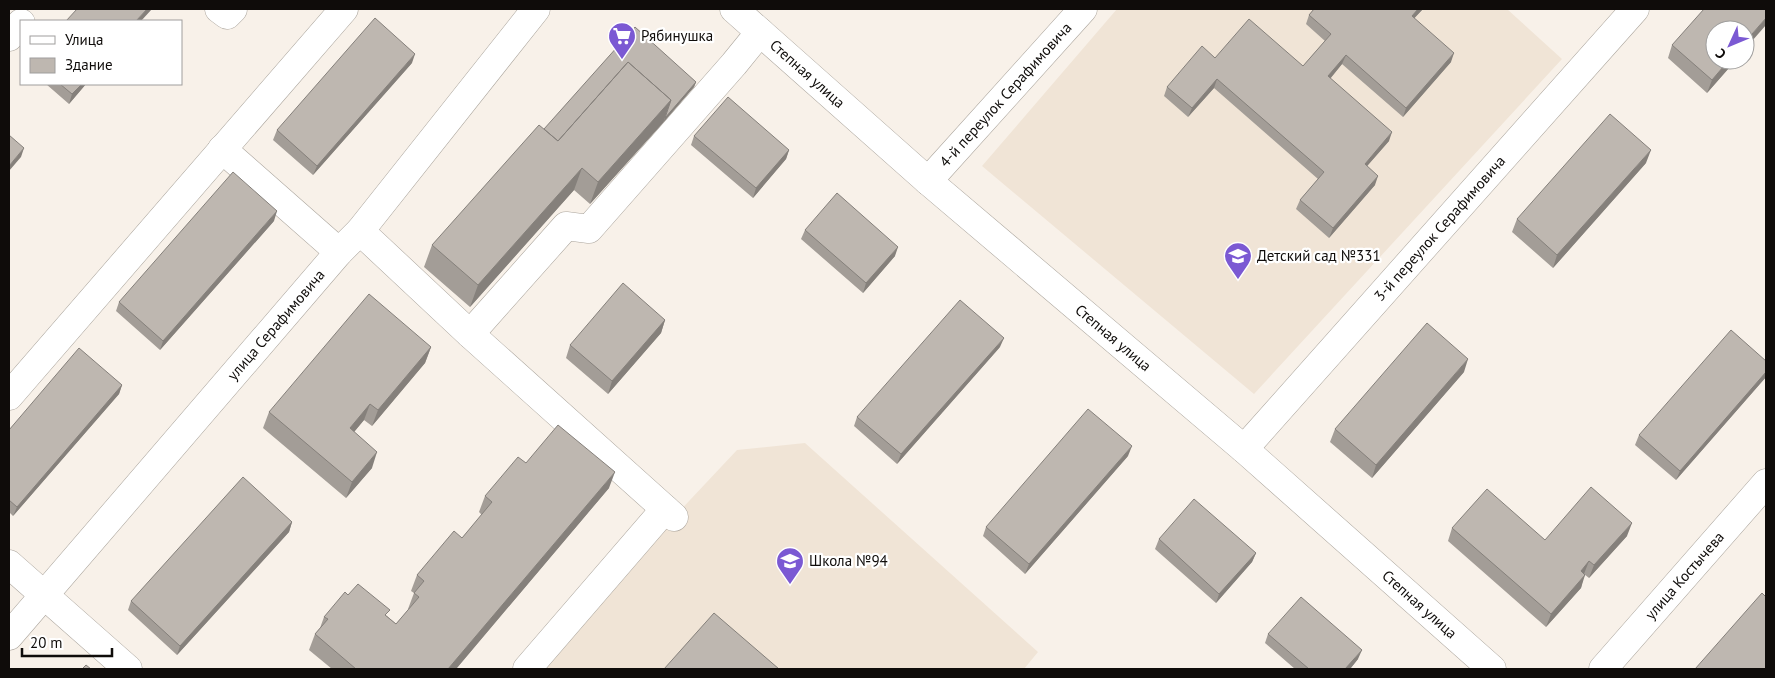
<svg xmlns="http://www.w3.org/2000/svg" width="1775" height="678" viewBox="0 0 1775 678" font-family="'PT Sans',sans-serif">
<rect width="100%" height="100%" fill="#f8f1e9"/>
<path fill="#f0e4d6" d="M1117,9H1507L1562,59L1254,394L982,166Z
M805,443L1038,652L1024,669H544L674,517L737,450Z"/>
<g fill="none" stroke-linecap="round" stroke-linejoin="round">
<g stroke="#aaa49c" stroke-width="29">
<g id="minor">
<path d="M219,9L227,15L233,9"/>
<path id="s1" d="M734,9L928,181L1244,449L1492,669"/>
<path d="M9,37L21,23"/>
<path d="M222,149L339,252"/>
<path id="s2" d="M928,181L1083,9"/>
<path d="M360,231L470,334L674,517"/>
<path d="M470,334L566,226L589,229L734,64L760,32"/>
<path d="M9,396L344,9"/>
<path id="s3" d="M1244,449L1635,9"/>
<path d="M9,564L128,669"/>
<path id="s4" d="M9,636L339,252L360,231L536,9"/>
<path d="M527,669L665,509"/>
<path id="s5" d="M1603,669L1766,483"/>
</g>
</g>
<use href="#minor" stroke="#fff" stroke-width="28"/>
</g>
<path fill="#a39d97" d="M1314,9H1423L1414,18L1451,62L1403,117L1342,64L1330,79L1389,141L1367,166L1375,185L1329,238L1296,209L1300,200L1318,179L1214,88L1188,117L1164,96L1167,87L1215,58L1303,66L1325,41L1306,24L1309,15Z
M1672,45L1736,60L1707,93L1668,58Z
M412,63L313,175L273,140L277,130Z
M696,82L694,87L590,204L574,190L470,307L424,267L432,245L544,129Z
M46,84H86L69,104Z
M694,136L789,150L786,159L753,198L691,145Z
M1646,163L1553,268L1512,232L1517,219Z
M274,221L160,350L116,311L119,302Z
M805,230L895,256L863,293L801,239Z
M665,320L661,333L608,394L566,358L570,345Z
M431,347L425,363L372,426L364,420L354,432L372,468L346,498L263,428L269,412Z
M1000,347L897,464L854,426L857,417Z
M1766,361V377L1676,480L1635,445L1639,435Z
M1464,372L1372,478L1330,442L1335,429Z
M122,385L119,394L13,516L9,512V430Z
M1128,456L1025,574L983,536L986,527Z
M526,463L609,488L456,669H332L309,650L315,634L320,628L324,617L348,595L387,616L396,624L409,609H408L414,593L411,591L417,575L462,538L482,515L479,512L485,496Z
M292,522L289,532L177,655L128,610L131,601Z
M1452,528L1545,540L1627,536L1589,578L1584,574L1581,588L1546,627L1448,541Z
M1159,539L1256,553L1252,562L1216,603L1155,549Z
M1268,634L1358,659L1350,669H1295L1265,643Z"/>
<path fill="#85807b" d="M147,9H152L141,21H136Z
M1418,9H1423L1408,25L1412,16Z
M1766,18V25L1745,49V42Z
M1454,53L1451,62L1403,117L1406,108Z
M415,54L412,63L313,175L317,166Z
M1346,55L1342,64L1324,86L1328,76Z
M1729,60H1736L1707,93L1712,80Z
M1217,79L1214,88L1188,117L1192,108Z
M696,82L694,87L663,123L665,118Z
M82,84H86L69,104L72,94Z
M671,100L663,123L590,204L598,182Z
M1392,132L1389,141L1361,173L1365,164Z
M24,148L21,157L9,171V166Z
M789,150L786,159L753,198L756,188Z
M1651,150L1646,163L1553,268L1557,255Z
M582,168L574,190L470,307L478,285Z
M1378,176L1375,185L1329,238L1333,228Z
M277,211L274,221L160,350L163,341Z
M898,247L895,256L863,293L866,283Z
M665,320L661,333L608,394L612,381Z
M1004,338L1000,347L897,464L901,454Z
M431,347L425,363L372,426L378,410Z
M1468,359L1464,372L1372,478L1376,465Z
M1766,372V377L1676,480L1680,471Z
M122,385L119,394L13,516L17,507Z
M370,404L364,420L344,444L350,428Z
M1132,446L1128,456L1025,574L1029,564Z
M377,452L372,468L346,498L352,482Z
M615,472L609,488L456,669H448Z
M292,522L289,532L177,655L180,646Z
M1632,523L1627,536L1589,578L1594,565Z
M1256,553L1252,562L1216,603L1219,594Z
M1589,561L1584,574L1581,571Z
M1585,575L1581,588L1546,627L1551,614Z
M1362,650L1358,659L1350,669H1345Z"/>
<path fill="#beb7b0" stroke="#85807b" d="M77,9H147L136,21H66Z
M1314,9H1418L1412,16L1454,53L1406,108L1346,55L1328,76L1392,132L1365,164L1378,176L1333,228L1300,200L1324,172L1217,79L1192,108L1167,87L1202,46L1215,58L1249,19L1303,66L1331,34L1309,15Z
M1704,9H1766V18L1745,42V30H1715V60H1729L1712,80L1672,45Z
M375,18L415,54L317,166L277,130Z
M635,27L696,82L665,118L671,100L628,62L558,141L544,129Z
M628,62L671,100L598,182L582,168L478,285L432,245L539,125L558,141Z
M60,84H82L72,94Z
M728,97L789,150L756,188L694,136Z
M1610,114L1651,150L1557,255L1517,219Z
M9,135L24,148L9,166Z
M233,172L277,211L163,341L119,302Z
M837,193L898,247L866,283L805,230Z
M623,283L665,320L612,381L570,345Z
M369,294L431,347L378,410L370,404L350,428L377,452L352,482L269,412Z
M960,300L1004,338L901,454L857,417Z
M1427,323L1468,359L1376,465L1335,429Z
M1731,330L1766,361V372L1680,471L1639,435Z
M79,348L122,385L17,507L9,500V430Z
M1088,409L1132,446L1029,564L986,527Z
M558,425L615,472L448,669H356L315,634L328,619L324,617L345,592L348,595L358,584L390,610L385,615L396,624L419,597L414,593L424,581L417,575L454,531L462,538L492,502L485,496L518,457L526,463Z
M243,477L292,522L180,646L131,601Z
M1591,487L1632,523L1594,565L1589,561L1581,571L1585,575L1551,614L1452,528L1487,489L1545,540Z
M1194,499L1256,553L1219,594L1159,539Z
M1762,593L1766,597V669H1695Z
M1301,597L1362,650L1345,669H1309L1268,634Z
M714,613L779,669H664Z
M86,665L91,669H82Z"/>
<defs>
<g id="supermarket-pin" transform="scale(1.4375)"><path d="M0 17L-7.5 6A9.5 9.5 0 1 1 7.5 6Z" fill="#7b59d3" stroke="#fff"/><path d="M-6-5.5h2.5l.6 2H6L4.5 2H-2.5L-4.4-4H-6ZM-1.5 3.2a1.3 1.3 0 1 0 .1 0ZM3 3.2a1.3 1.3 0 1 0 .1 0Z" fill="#fff"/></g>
<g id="school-pin" transform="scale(1.4375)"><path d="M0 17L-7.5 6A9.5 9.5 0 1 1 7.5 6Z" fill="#7b59d3" stroke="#fff"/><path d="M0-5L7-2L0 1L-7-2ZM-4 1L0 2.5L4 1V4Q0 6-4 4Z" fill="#fff"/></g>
</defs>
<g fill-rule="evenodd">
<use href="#supermarket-pin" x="622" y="36"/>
<use href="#school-pin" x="1238" y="256"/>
<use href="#school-pin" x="790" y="561"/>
</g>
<g text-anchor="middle" stroke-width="4.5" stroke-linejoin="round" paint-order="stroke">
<g font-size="15" fill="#0f0c0a" stroke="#fff" text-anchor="start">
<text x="641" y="41">Рябинушка</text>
<text x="1257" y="261">Детский сад №331</text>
<text x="809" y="566">Школа №94</text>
</g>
<g font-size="15" fill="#0f0c0a" stroke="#fff">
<text dy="5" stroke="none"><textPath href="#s1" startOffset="98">Степная улица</textPath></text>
<text dy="5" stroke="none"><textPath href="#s2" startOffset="116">4-й переулок Серафимовича</textPath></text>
<text dy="5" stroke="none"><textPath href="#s3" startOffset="295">3-й переулок Серафимовича</textPath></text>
<text dy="5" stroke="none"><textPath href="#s4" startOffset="410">улица Серафимовича</textPath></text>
<text dy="5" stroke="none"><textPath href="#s1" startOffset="502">Степная улица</textPath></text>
<text dy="5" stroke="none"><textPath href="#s5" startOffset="124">улица Костычева</textPath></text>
<text dy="5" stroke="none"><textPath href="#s1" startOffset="908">Степная улица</textPath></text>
</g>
</g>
<rect width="1775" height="678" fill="none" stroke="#0f0c0a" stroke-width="20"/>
<rect x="20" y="20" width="162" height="65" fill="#ffffff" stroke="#9f9e9d"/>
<rect x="30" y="36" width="25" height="8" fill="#ffffff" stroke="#9f9e9d"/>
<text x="65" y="45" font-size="15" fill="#0f0c0a">Улица</text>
<rect x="30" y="58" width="25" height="15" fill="#beb7b0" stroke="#9f9e9d"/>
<text x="65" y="70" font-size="15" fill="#0f0c0a">Здание</text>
<g transform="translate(1730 45) rotate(226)"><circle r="24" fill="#ffffff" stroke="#9f9e9d"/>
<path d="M0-4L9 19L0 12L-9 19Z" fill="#7b59d3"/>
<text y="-8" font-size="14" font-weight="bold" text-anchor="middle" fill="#0f0c0a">С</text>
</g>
<path d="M22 648v8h90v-8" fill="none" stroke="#0f0c0a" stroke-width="2.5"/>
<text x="30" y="648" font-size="15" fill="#0f0c0a" stroke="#ffffff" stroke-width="4" paint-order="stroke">20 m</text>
</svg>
